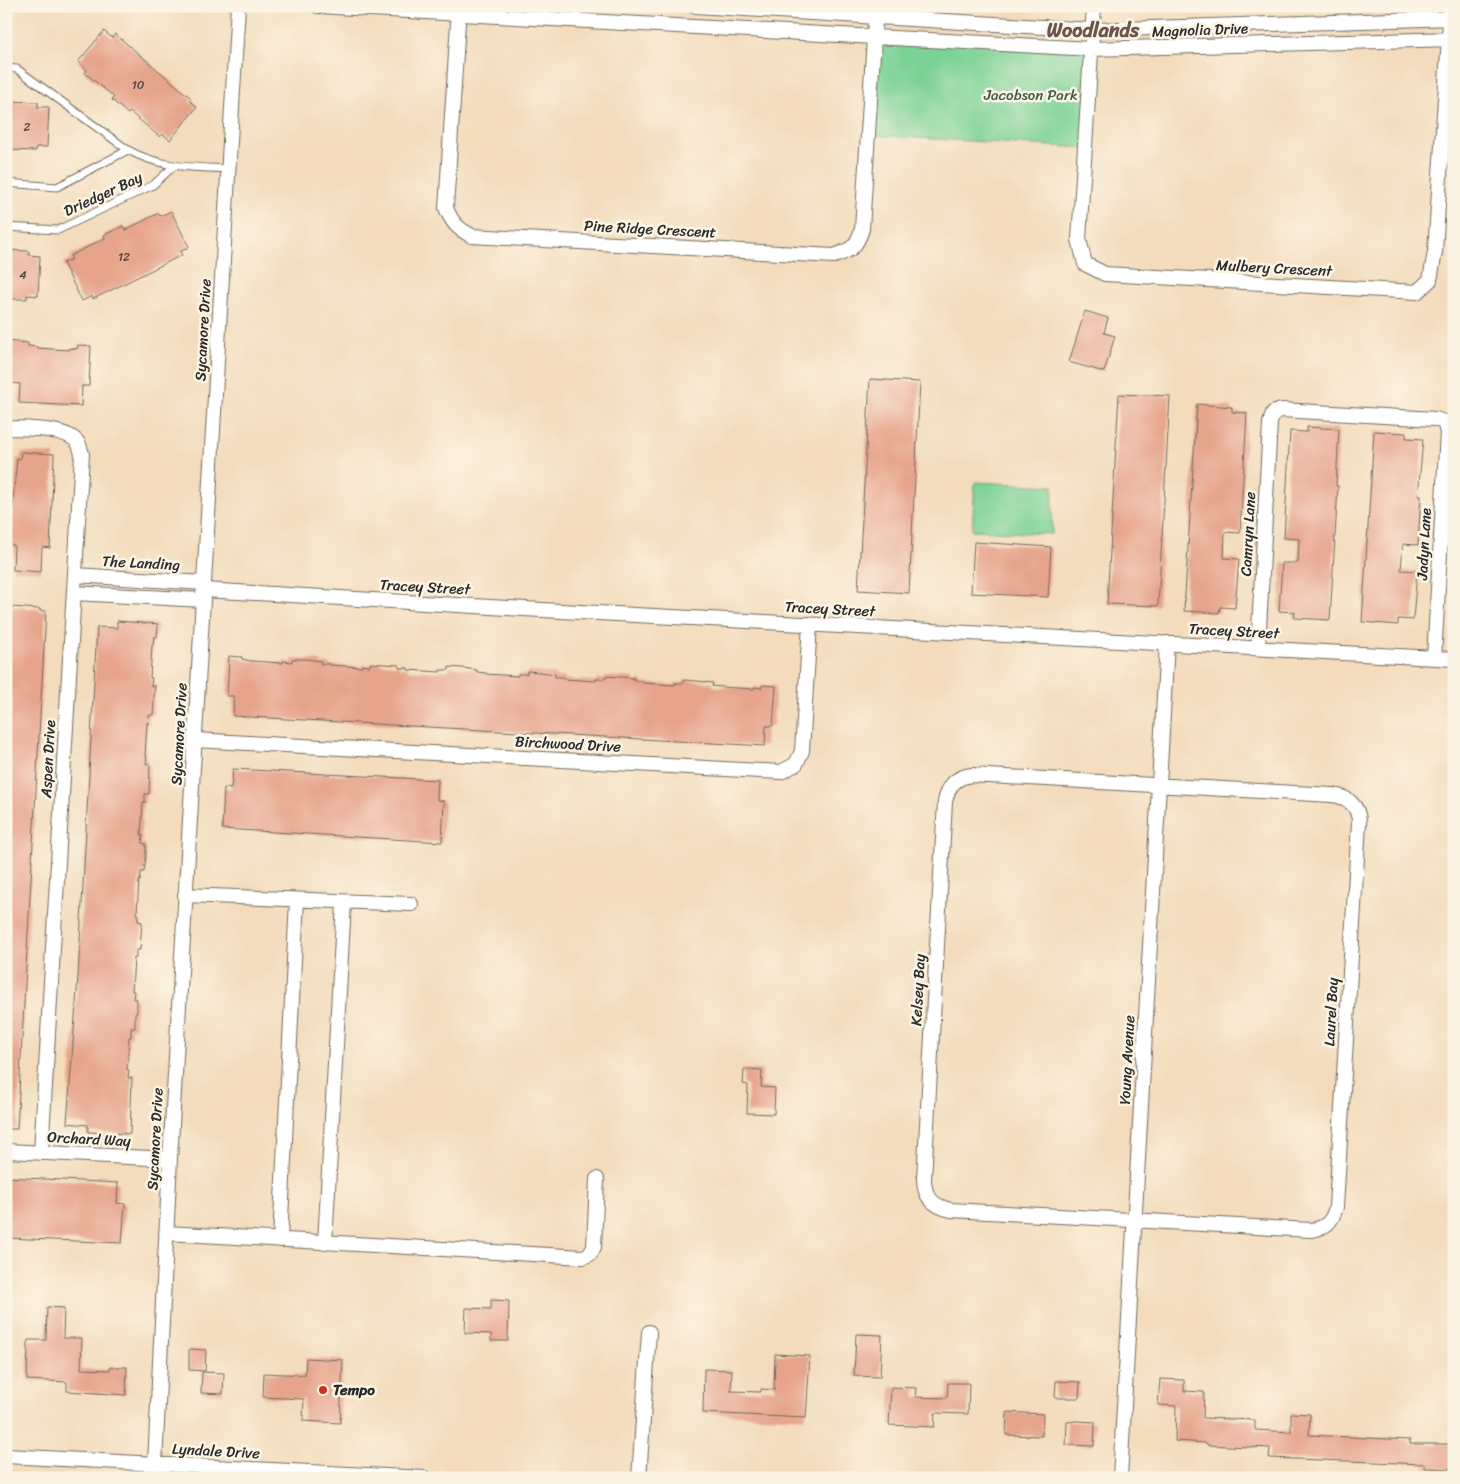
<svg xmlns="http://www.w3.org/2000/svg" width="1460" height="1484" viewBox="0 0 1460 1484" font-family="Sriracha,sans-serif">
<rect width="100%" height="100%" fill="#fcf5e5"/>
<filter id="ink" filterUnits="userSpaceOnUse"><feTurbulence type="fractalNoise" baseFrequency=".02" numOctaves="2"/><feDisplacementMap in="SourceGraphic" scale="10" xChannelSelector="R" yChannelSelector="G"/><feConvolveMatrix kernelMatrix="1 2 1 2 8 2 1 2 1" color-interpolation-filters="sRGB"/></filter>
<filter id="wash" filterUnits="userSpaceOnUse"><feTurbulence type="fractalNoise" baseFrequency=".0096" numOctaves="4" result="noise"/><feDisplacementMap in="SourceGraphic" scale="20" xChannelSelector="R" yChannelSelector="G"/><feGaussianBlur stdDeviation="1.12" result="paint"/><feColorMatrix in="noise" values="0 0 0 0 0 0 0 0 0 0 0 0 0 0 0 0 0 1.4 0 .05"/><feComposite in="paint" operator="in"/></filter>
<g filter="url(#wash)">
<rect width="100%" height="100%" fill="#f3dbbb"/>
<path fill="#7cd296" stroke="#547e60" d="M874,37L1091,49L1085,148L868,135Z
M975,482L1053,486L1052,534L972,530Z"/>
<g id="blocks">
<path fill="#e7a48c" d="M104,31L112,38L115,34L191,98L189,100L197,107L170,140L163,134L160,137L130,112L128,114L112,100L114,97L85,73L87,70L78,62Z
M6,101L38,102V107H49L47,147H36V151L6,150Z
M171,211L189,247L180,252L182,255L93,299L92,296L82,301L63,263L72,259L70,256L105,238L104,235L123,226L125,230L159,213L160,216Z
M6,250L29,251V255L40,256L38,296L27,295V299H6Z
M1085,311L1108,318L1104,333L1115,336L1104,372L1069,362Z
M6,341L28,343V346L37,347V348L69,350V348L77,349L78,345L91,346L89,386H82L81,406L19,403L20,384L6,382Z
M870,379L920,382L909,593L858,590Z
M1119,394L1170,396L1158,606L1107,604Z
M1197,404L1232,407V412L1247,413L1240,533L1225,532L1224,558L1239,559L1235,608L1220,607L1219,613L1184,611Z
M1307,427L1339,429L1336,486H1338L1330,620L1294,618L1295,612L1279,611L1282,563H1298L1299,539L1284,538L1290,431L1307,432Z
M1374,431L1406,433V438L1423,439L1418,496H1421L1418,545L1403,544L1401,570L1417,571L1413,620L1398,619V625L1362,622Z
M21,452L54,454L50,548L42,547L41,572L13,570L14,545H9L17,458L20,459Z
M974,542L1051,547L1048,597L971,593Z
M11,607L40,609V611H46L17,1129H6V647L9,614H11Z
M117,621L158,624L157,637H154L153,645H152L150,678H152L151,686H155L154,700L153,715H149L148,724L147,723L145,756H147L146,764H150L149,794H145V803L143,802L141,835H143L142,843L146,844V858L144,872H141L140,881L139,880L137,913H138V921L142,922L141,935L140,950H136V958H134L132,991H134L133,999H137V1013H135V1028H131V1037H129L127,1070H129L128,1078H132L130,1134L88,1132V1125L67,1123L78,977L97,627L117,628Z
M229,656L242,657V659L251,661L283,663V661L292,662V659H305L321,661V664H330L329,665L362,667V665L370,666L371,663L384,664L399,665V668H408V670L440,672V670H449V667L462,668L477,670V672L486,673V674L518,676V674H527V671L540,672L555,674V677H564V679L596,681V679H605V676L634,678V681H643V683L675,685V683H684V680L697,681L713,683L712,686L721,687L754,689V687L762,688V685L776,686L773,726H766L765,746L233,716L234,696H227Z
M233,769L438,780L437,800L444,801L442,842L222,829L224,788L231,789Z
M744,1069L762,1070L761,1087L775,1088L774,1114L747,1113L748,1085L743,1084Z
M6,1177L118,1183L117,1203L125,1204L122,1243L6,1238Z
M491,1300L509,1301L508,1341H491V1334L465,1333L466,1308L491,1309Z
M47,1307L64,1308L63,1338H82L81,1369L110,1370V1367H127L126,1395L67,1391V1382L27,1380L28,1340H46Z
M856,1334L882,1335L880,1377L854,1376Z
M189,1349L206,1350L205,1371L189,1370Z
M775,1354L810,1356L806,1418L703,1413L704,1369L732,1370L731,1391L761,1392V1389L774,1390Z
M306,1358L343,1360L340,1423L303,1421L304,1399L263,1397L264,1373L305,1375Z
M202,1372L224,1373L223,1394L201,1393Z
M1160,1379L1184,1380V1391L1204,1392L1203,1418L1255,1420V1430L1291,1432V1413L1310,1414L1309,1435L1410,1440V1444H1454L1453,1469L1425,1468V1464L1269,1458L1270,1448L1207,1445V1443L1175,1441L1176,1406L1158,1405Z
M1056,1381L1080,1382L1079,1398H1055Z
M948,1383H969L968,1414L935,1413L934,1427L889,1425L891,1387L916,1388L915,1397L947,1398Z
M1007,1412L1043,1414L1042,1436L1006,1435Z
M1077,1421L1095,1422L1094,1446L1066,1445L1067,1422Z"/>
</g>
</g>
<g filter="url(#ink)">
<use href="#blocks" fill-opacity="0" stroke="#71695d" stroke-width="1"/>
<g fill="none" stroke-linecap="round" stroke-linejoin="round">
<g stroke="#71695d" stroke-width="9">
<path id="service" d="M6,68L17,69L128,150C161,168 191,167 228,169
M6,183L57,187L128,150
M6,227L58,230L153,185L174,166"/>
</g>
<g stroke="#71695d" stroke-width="16">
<path id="minor" d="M318,6L1091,49L1454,39
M696,6L1093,30L1454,18
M1094,6L1079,239L1085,264L1105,274L1417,292L1430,280L1435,252L1451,6
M459,7L446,208C452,223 458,229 472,236L834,256C851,250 856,248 862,229L876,6
M6,428C24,429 68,427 78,443C80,446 81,451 82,454L41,1153
M75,575L204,583
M204,590L542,610L1454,659
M74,593L203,600
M1258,648L1270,423L1273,413L1281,410L1435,419L1444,422L1447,432L1434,658
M195,740L781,772L796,764L802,751L810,624
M972,775L1332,795C1349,797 1359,806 1359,823L1336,1207C1332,1222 1326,1228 1311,1230L951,1210C933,1206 924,1197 924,1179L945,802C948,786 955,777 972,775Z
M185,895L411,904
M6,1151L170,1159
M166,1233L583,1257L590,1254L594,1247L597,1179
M280,1240L297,900
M325,1243L344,902
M6,1456L424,1478
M155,1464L170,1159L238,6
M639,1478L649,1332
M1120,1478L1167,643"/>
</g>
<use href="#service" stroke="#fff" stroke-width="7"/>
<use href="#minor" stroke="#fff" stroke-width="14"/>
</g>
</g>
<circle fill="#c8321e" stroke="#fcf5e5" stroke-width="2" cx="323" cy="1390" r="5"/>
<g text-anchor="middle" stroke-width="5" stroke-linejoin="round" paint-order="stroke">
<g font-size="12" fill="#5a4943">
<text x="138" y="89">10</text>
<text x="27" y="131">2</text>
<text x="124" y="261">12</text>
<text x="23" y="279">4</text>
</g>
<g font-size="15" fill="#2b2b2b" stroke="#fcf5e5">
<text transform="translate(1200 30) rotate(-2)" y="5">Magnolia Drive</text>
<text transform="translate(103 194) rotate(-25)" y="5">Driedger Bay</text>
<text transform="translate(650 229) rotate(3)" y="5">Pine Ridge Crescent</text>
<text transform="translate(1274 268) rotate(3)" y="5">Mulbery Crescent</text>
<text transform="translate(203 330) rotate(-87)" y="5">Sycamore Drive</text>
<text transform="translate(1248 534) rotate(-87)" y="5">Camryn Lane</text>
<text transform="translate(1424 544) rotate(-87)" y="5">Jadyn Lane</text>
<text transform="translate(141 563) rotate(3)" y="5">The Landing</text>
<text transform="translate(425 587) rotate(3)" y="5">Tracey Street</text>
<text transform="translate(830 609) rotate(3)" y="5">Tracey Street</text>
<text transform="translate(1234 631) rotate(3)" y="5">Tracey Street</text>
<text transform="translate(179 734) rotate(-87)" y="5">Sycamore Drive</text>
<text transform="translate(568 744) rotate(3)" y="5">Birchwood Drive</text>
<text transform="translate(48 759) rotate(-87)" y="5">Aspen Drive</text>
<text transform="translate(918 990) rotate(-87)" y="5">Kelsey Bay</text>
<text transform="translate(1331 1012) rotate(-87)" y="5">Laurel Bay</text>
<text transform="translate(1127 1060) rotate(-87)" y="5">Young Avenue</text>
<text transform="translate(89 1139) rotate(3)" y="5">Orchard Way</text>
<text transform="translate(155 1139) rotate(-87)" y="5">Sycamore Drive</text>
<text transform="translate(216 1451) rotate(3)" y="5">Lyndale Drive</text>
</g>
<g font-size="15" fill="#435d4b" stroke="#fcf5e5">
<text x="1031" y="100">Jacobson Park</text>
</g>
<g font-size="15" font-weight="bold" fill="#2b2b2b" stroke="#fcf5e5" text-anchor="start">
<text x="333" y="1395">Tempo</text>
</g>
<g font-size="20" font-weight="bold" fill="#6d554d" stroke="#fcf5e5">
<text x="1093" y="37">Woodlands</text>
</g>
</g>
<rect width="1460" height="1484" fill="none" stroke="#fcf5e5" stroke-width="25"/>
</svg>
